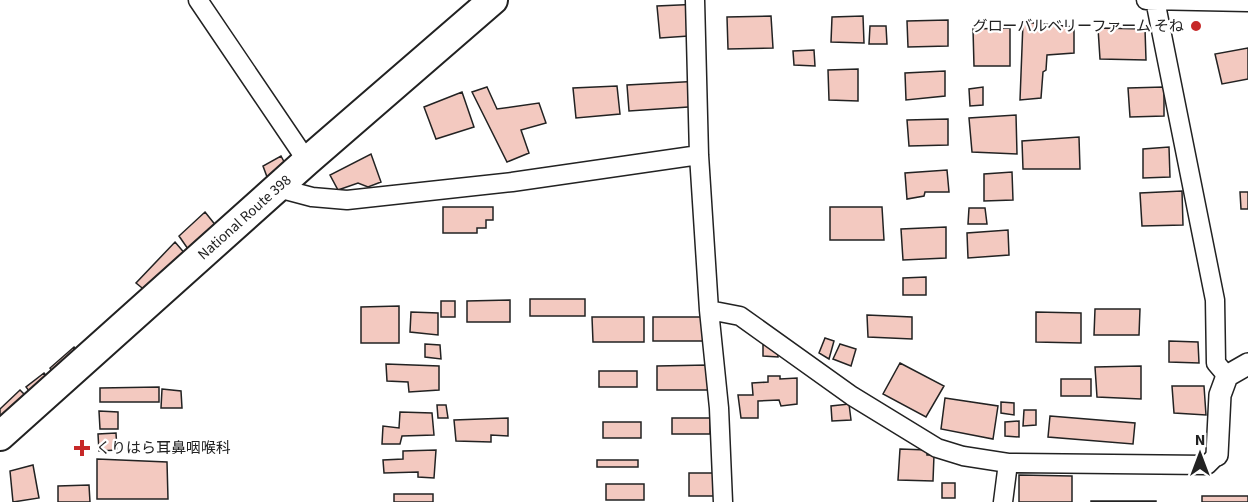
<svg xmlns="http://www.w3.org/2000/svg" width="1248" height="502" viewBox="0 0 1248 502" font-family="'Source Sans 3','Noto Sans JP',sans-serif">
<rect width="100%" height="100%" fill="#fff"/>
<path fill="#f3c9c0" stroke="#222" stroke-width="1.5" d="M701,4L703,35L660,38L657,6Z
M771,16L773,48L728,49L727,17Z
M863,16L864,43L831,42L832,17Z
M948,20V46L908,47L907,21Z
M1023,22L1074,27V53L1047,55L1046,70L1043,72L1041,98L1020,100Z
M870,26H886L887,44H869Z
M1010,28V66H974L973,29Z
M1098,28L1145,29L1146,60L1100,59Z
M1248,48V79L1222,84L1215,54Z
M814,50L815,66L794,65L793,51Z
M858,69V101L829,100L828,70Z
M945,71V96L906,100L905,73Z
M701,81L703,106L629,111L627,85Z
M617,86L620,114L576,118L573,88Z
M487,87L497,109L539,103L546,123L521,130L529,153L507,162L472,92Z
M983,87V105L970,106L969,89Z
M1164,87V116L1130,117L1128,88Z
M462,92L474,127L436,139L424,107Z
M1016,115L1017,154L972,152L969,118Z
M948,119V145L909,146L907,120Z
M1079,137L1080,169H1023L1022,141Z
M1169,147L1170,177L1143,178V149Z
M371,154L381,182L368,187L358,183L338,190L330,175Z
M281,156L289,171L270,185L263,166Z
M947,170L949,192H925L924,196L907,199L905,173Z
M1012,172L1013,200L984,201V174Z
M1182,191L1183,225L1142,226L1140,193Z
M1240,192H1248V209H1241Z
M443,207H493V220H486V228H477V233H443Z
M830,207H882L884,240H830Z
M969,208H985L987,224H968Z
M205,212L221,232L188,249L179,236Z
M946,227V258L903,260L901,229Z
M1008,230L1009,255L968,258L967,233Z
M175,242L187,256L152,296L136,283Z
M926,277V295H903V278Z
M530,299H585V316H530Z
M510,300V322H467V301Z
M441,301H455V317H441Z
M399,306V343H361V307Z
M1095,309H1140L1139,335H1094Z
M411,312L438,313V335L410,332Z
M1036,312L1081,313V343L1036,342Z
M867,315L912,317V339L868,337Z
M592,317H644V342H593Z
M653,317H704V341H653Z
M825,338L834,341L829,359L819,353Z
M1169,341L1198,342L1199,363L1169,362Z
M425,344L440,345L441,359L425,357Z
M840,344L856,349L851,366L833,359Z
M763,345H778V357L763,356Z
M74,347L84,360L59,381L50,368Z
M900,363L944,386L926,417L883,394Z
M386,364L439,366V390L409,392L408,382L387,381Z
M708,365V390H657V366Z
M1141,366V399L1097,397L1095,367Z
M599,371H637V387H599Z
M44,373L53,385L36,400L26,387Z
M768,376H780V379L797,378V404L781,406L779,400L758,401V418H741L738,395H753L752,383L768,382Z
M1061,379H1091V396H1061Z
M1172,386H1204L1206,415L1174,413Z
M159,387V402H100V388Z
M162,389L181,391L182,408H161Z
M20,390L34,404L0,419V409Z
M945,398L998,406L993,439L941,429Z
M1001,402L1014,403V415L1001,413Z
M849,404L851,420L832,421L831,406Z
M437,405H446L448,418H438Z
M1024,410H1036V425L1023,426Z
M99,411L118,412V429H100Z
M400,412L432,413L434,435L402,436L400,444H382L383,426L399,428Z
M1050,416L1135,423L1133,444L1048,437Z
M508,418V436L491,435V442L456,441L454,420Z
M672,418H710V434H672Z
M1019,421V437L1005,436V422Z
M603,422H641V438H603Z
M116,433L117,450L99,451L98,434Z
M900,449L927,450V455H934L933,481L898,480Z
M436,450L434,478L418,477V472L384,473L383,460L403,459V451Z
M97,459L167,462L168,499H97Z
M597,460H638V467H597Z
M33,465L39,498L13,502L10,471Z
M689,473H714V496H689Z
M1019,475L1072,476V502H1019Z
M942,483H955V498H942Z
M606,484H644V500H606Z
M89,485L90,502H58V486Z
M394,494H433V502H394Z
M1202,496H1248V502H1202Z
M1091,501H1156V502H1091Z"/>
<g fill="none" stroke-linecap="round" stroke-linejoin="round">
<g stroke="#222" stroke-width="21">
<path id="minor" d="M198,0L307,161
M695,0L699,155L709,310L719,408L723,502
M1146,0L1248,2
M1155,0L1215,300L1216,363L1227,376
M278,188L312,197L347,200L512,182L699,155
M709,310L740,316L852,396L937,448L963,456L1008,463L1207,465L1217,455
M1003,502L1008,463"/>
</g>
<g stroke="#222" stroke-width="24">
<path id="tertiary" d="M1217,455L1220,395L1227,376L1248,364"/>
</g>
<g stroke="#222" stroke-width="32">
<g id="trunk">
<path id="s1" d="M0,436L307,161L493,0"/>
</g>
</g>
<use href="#minor" stroke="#fff" stroke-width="18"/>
<use href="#tertiary" stroke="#fff" stroke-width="21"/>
<use href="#trunk" stroke="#fff" stroke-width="28"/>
</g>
<g fill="#c62828" stroke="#fff" stroke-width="2">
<circle cx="1196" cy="26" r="6"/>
<path d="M79 439h6v6h6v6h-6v6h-6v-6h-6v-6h6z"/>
</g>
<g text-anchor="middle" stroke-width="4.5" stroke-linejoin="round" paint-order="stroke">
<g font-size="15" fill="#222" stroke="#fff" text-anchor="end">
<text x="1184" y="31">グローバルベリーファーム そね</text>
<text x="96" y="453" text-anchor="start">くりはら耳鼻咽喉科</text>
</g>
<g font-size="15" fill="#222" stroke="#fff">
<text dy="5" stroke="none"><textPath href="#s1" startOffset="328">National Route 398</textPath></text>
</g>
</g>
<g transform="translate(1200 454)" stroke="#ffffff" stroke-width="4.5" paint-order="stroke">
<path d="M0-4.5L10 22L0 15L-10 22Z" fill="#222222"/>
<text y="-9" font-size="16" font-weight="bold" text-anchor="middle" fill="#222222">N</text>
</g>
</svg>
